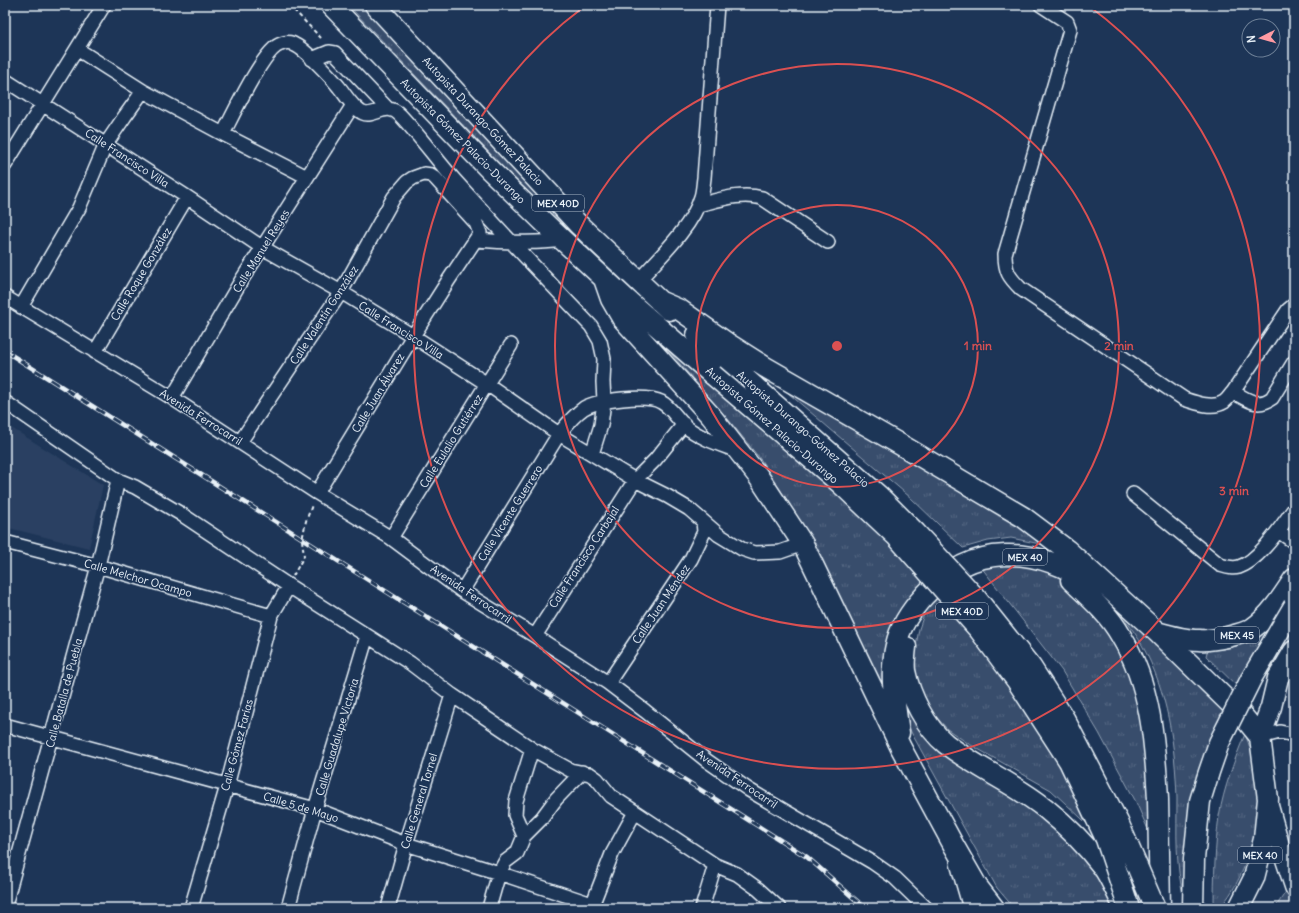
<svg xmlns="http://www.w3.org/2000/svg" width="1299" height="913" viewBox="0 0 1299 913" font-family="Delius,sans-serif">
<defs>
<pattern id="grass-tufts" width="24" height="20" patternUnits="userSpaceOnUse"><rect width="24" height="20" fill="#374d6c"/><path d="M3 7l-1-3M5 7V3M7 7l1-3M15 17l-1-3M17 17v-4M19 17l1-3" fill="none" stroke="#546782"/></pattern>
</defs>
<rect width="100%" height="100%" fill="#1d3557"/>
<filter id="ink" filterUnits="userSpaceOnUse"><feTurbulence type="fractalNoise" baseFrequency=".025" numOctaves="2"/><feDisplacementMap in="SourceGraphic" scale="8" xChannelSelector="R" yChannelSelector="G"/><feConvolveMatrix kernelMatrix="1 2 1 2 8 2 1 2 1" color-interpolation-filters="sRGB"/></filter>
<g filter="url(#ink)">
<path fill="#2a4162" d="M5,424L103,485L89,548L5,527Z"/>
<path fill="url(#grass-tufts)" stroke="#909fb2" d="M348,5H363L575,232L671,323L571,238Z
M639,317L885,535L926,579L903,606L893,625L884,695L830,575L789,503L761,460L728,419Z
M754,364L1060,548L1011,538L988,541L963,548L911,498Z
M1021,561L1059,575L1095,605L1138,680L1160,857L1136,802L1099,733L1062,671L981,567Z
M939,592L993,657L1111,846L1051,790L969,744L947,729L933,713L923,695L916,674L915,651L919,629L926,608Z
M1112,602L1235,718L1221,749L1184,898C1175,865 1177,832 1177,798C1175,744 1168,692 1142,645C1134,630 1122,616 1112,602Z
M1279,617L1242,691L1206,656L1207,652C1213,648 1221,650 1228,648C1252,644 1264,634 1279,617Z
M905,696L913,711L1074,837L1124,908H1014L997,888L911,732L904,710Z
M1245,734C1264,781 1262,826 1242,872C1236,885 1229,898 1219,908H1214C1214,878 1215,846 1219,816C1224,788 1234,761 1245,734Z
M1287,890L1293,908H1275Z"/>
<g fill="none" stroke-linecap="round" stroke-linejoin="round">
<g stroke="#e8f1f8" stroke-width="16">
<path id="minor" d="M1041,5L1067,22L1070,30L1005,254C1005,272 1009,277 1021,289L1184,399C1196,403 1213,409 1224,402C1228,399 1230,395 1233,392L1288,310L1294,305
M77,49L143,91L223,134L307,177
M312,59L329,52L335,53L388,109
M5,80L187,197L263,248L341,292L413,336L487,384L559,434L635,480L667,496L689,509L719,535L742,549L754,553L780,552L803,544
M223,134C232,117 264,48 281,44C286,42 291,42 295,45C305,49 332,78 339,87C344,93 348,100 354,106C356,108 360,112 363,113C374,118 387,101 400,115C421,137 438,162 459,185C502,233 546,279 591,326L600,341L604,359L603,382L604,401L601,425L592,454
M5,165L104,5
M698,205C719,200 741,192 762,198L828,242
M476,240C505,242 534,244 563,240
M638,281C658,259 693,226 701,197C703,191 703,185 704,178L717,5
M5,297L172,398L317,493L391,538L462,591L535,636L608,683L645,711L706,760L749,790L872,862L895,878L926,908
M21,307L79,208L106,144L125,116L143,91
M95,352L187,197
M1233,392C1247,399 1257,409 1272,398L1294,362
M172,398L241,281L353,105
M5,402L118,480L135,487L181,514L289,586L410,663L452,695L532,749L570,770L590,774L597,779L611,796L715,865L737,874L758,889L779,908
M240,442L341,292L394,197L407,182L413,178L424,174L431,175L435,178L476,223L480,233L448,281L413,336L317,493
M1133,494L1220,565C1227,567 1232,569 1239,567C1259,561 1282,525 1294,509
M1278,531L1294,542
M391,538L511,345
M5,542L98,566L271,616
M462,591L559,434C566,425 574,415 584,408C598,400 647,394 661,402C671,407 677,419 685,426C700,438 719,444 737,451
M535,636L635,480L655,460L684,424
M608,683L691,559L704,532L703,521
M5,725L315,809L406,844L499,873L592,904
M1260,737L1280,732L1294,735
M524,836L542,818L556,799L582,772
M5,905L98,566L118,480
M191,908L227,786L271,616L289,586
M288,908L315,809L367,636
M388,908L406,844L452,695
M489,908L499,873L505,862L517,853L524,836L515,815L516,801L532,749
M591,908L612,854L635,812
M702,908L715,865"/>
</g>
<g stroke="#e8f1f8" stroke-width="20">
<path id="major" d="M1269,804L1285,861L1294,888
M959,863L972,908"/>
</g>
<g stroke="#e8f1f8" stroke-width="23">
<path id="highway" d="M331,5L490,170L553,231L626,299L713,375
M375,5L578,224L669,310
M604,279L611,299L622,318L711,416L758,476L803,544L901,748L954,846L977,886L994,908
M659,301L680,310L727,343L765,367L908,449L1023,517L1067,550L1157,632L1242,715L1260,737
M697,335L755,387
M1071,580C1089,597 1109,614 1121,636C1151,685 1155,743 1158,799C1159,835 1159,872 1160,908
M1157,632C1171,636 1185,640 1199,640C1208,641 1218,639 1227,637C1235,635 1245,633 1253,628C1270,616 1283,596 1294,579
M906,647C905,655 904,664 905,671C910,696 926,728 946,744C977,768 1014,783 1045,808C1066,825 1086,845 1102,866C1110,876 1115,890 1121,901
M899,733C895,704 889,674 896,645C900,626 912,609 925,595C972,542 1036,545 1092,584
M1239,908L1254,878L1264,839L1268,799L1260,737L1271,707L1278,678L1294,651"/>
</g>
<path stroke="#e8f1f8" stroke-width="2" stroke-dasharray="4 3" stroke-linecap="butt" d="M289,5L323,40
M293,576L304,556L302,540L306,521L312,505"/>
<use href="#minor" stroke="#1d3557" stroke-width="13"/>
<use href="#major" stroke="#1d3557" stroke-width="17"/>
<use href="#highway" stroke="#1d3557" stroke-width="20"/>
<g stroke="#e8f1f8" stroke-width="4.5">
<path id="rail" d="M5,351L807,857L865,908"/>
</g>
<use href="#rail" stroke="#1d3557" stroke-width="3" stroke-dasharray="9" stroke-linecap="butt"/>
<g stroke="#e8f1f8" stroke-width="23" stroke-linecap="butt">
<path id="highway-bridge" d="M713,375L841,484L896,536L980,631L1017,681L1069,761L1106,839L1129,908
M755,387L879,496L916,533L976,598L1031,667L1065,720L1118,822L1155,908
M1193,908L1194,859L1200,801L1209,772L1219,743L1251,679L1294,606"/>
</g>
<use href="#highway-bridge" stroke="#1d3557" stroke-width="20"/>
</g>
</g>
<g fill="none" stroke="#da5052" stroke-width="2">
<circle cx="837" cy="346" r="141"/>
<circle cx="837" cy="346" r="282"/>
<path d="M1089 6A423 423 0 1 1 585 6"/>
</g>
<g text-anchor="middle" stroke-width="3" stroke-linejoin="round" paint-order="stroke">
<g fill="#1d3557" stroke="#abb9c8" stroke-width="1">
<rect x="532" y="195" width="52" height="16" rx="3"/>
<rect x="1003" y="549" width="44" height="16" rx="3"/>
<rect x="936" y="603" width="52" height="16" rx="3"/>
<rect x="1215" y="627" width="44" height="16" rx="3"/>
<rect x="1238" y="847" width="44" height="16" rx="3"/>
</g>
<g font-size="10" font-weight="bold" fill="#e8f1f8">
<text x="558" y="207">MEX 40D</text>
<text x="1025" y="561">MEX 40</text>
<text x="962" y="615">MEX 40D</text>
<text x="1237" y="639">MEX 45</text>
<text x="1260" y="859">MEX 40</text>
</g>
<g font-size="11" fill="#e8f1f8" stroke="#1d3557">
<text transform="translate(483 121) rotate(47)" y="4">Autopista Durango-Gómez Palacio</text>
<text transform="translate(463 141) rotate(45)" y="4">Autopista Gómez Palacio-Durango</text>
<text transform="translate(127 158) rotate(33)" y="4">Calle Francisco Villa</text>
<text transform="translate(261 251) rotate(-58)" y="4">Calle Manuel Reyes</text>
<text transform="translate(141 274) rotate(-59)" y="4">Calle Roque González</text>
<text transform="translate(324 315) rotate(-57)" y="4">Calle Valentín González</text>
<text transform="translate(401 330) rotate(32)" y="4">Calle Francisco Villa</text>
<text transform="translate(378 393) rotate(-59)" y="4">Calle Juan Álvarez</text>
<text transform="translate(201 417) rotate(32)" y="4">Avenida Ferrocarril</text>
<text transform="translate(772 425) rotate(41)" y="4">Autopista Gómez Palacio-Durango</text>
<text transform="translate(803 429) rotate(41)" y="4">Autopista Durango-Gómez Palacio</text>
<text transform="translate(451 441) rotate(-58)" y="4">Calle Eulalio Gutiérrez</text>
<text transform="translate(510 513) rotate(-58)" y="4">Calle Vicente Guerrero</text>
<text transform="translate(584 557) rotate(-57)" y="4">Calle Francisco Carbajal</text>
<text transform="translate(138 578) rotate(16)" y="4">Calle Melchor Ocampo</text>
<text transform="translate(471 594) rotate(34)" y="4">Avenida Ferrocarril</text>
<text transform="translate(661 604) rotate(-56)" y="4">Calle Juan Méndez</text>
<text transform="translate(64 693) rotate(-75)" y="4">Calle Batalla de Puebla</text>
<text transform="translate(337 737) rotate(-73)" y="4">Calle Guadalupe Victoria</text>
<text transform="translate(237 745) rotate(-75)" y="4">Calle Gómez Farías</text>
<text transform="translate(737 779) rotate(34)" y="4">Avenida Ferrocarril</text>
<text transform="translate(419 801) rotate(-73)" y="4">Calle General Tornel</text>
<text transform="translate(301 807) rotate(17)" y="4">Calle 5 de Mayo</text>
</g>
</g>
<circle cx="837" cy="346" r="6" fill="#da5052" stroke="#1d3557" stroke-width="2"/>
<g font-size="12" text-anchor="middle" font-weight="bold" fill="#da5052" stroke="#1d3557" stroke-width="3" stroke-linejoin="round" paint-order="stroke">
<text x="978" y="350">1 min</text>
<text x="1119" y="350">2 min</text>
<text x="1234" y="495">3 min</text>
</g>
<rect width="1299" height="913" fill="none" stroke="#1d3557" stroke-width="20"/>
<rect x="10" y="10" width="1279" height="893" fill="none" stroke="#e8f1f8" stroke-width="1.5" filter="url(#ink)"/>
<g transform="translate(1261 38) rotate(264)"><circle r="19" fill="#1d3557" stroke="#6e8097"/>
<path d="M0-3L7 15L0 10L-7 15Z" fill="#ff9aa2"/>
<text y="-6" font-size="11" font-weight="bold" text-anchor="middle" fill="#e8f1f8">N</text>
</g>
</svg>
